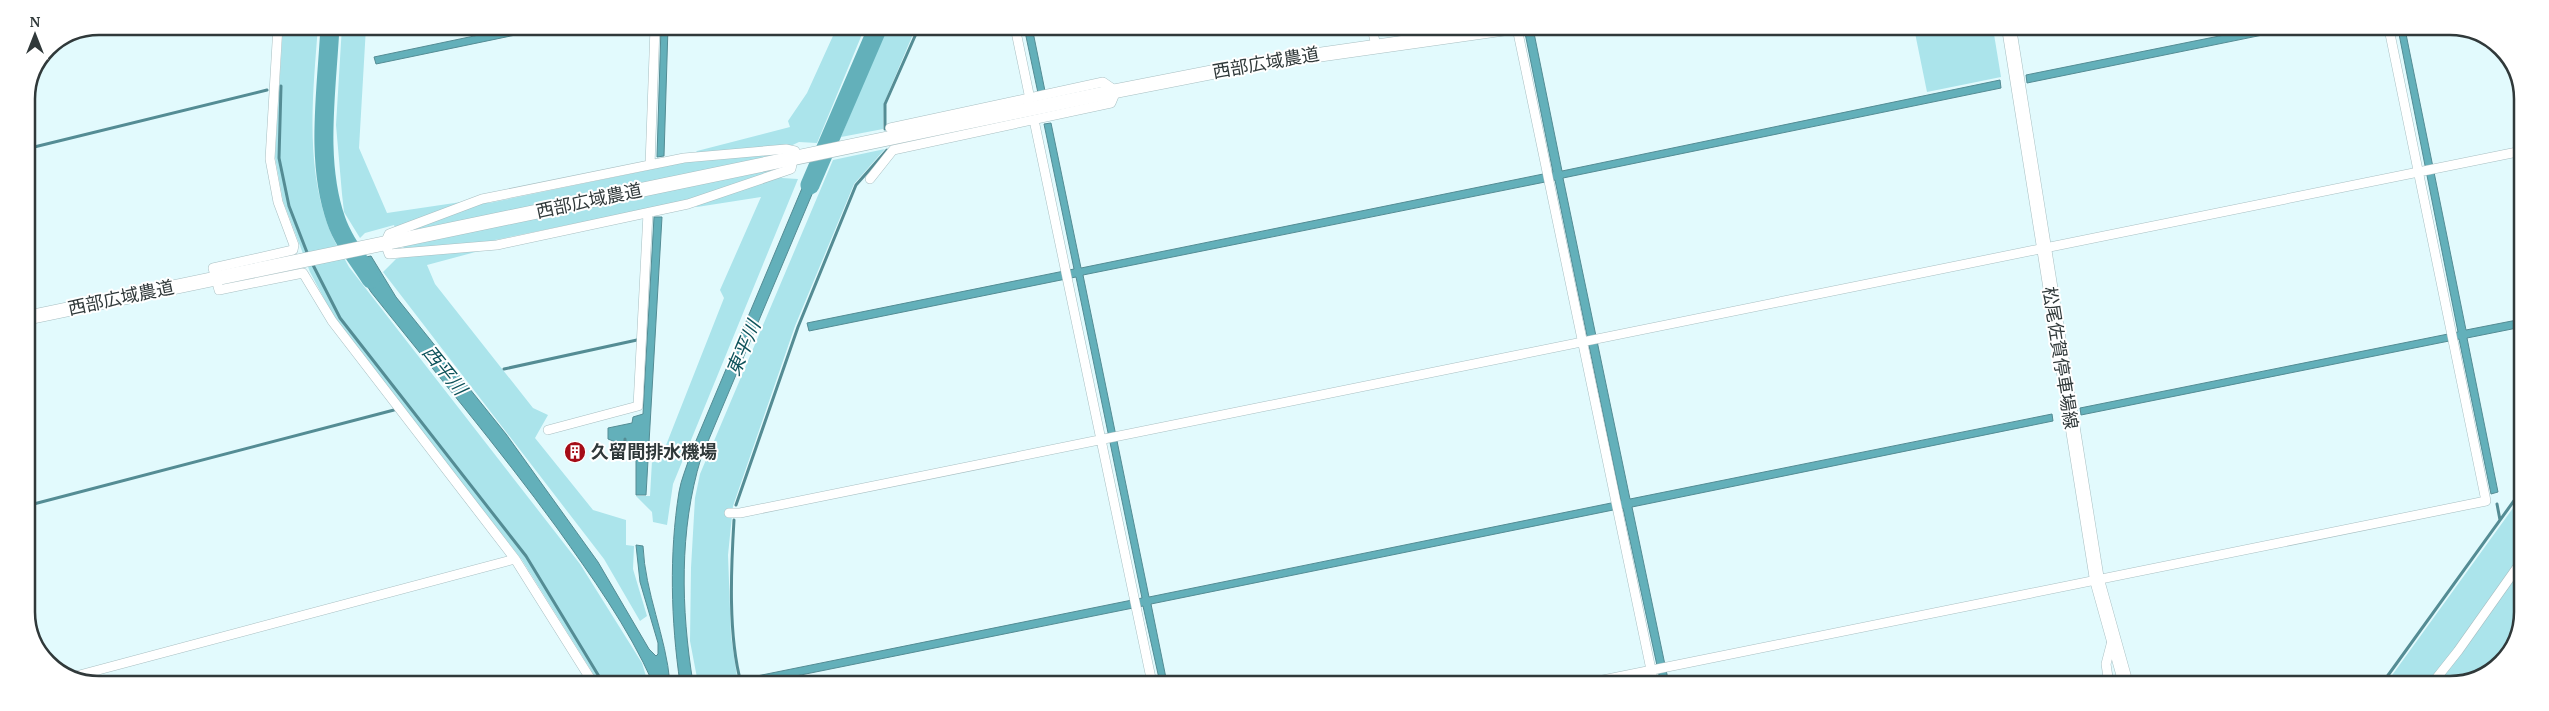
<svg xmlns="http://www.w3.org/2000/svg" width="2549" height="711" viewBox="0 0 2549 711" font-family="'PT Serif','Noto Sans JP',serif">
<rect width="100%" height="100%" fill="#e2fafd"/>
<path fill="#abe4eb" d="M283,26H318C313,93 305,162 328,226C333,240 342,254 349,267L580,564L642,663L648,683H599L522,560L336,321L310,272L283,201L275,157Z
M342,26L366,27L359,148L387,213L468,201L489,203L687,162L697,151L790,127L788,121L807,93L837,27H865L817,143L799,142L771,155L770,170L782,178L798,179L673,484L667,525L653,522L652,512L636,496H650L652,461L659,463L724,298L720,290L761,197L697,207L690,200L495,240L483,250L427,265L435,284L533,408L548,415L535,438L593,510L626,520V545L634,546L633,569L647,616L640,621L604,559L383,272L396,259L407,256L394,225L365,233L360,238L344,212L342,194L336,125Z
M886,27H916L884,103L883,129L841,137Z
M1914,28H1993L2001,77L1927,92Z
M885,149L854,184L795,326L733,506L728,555L731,636L738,683H698L690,641L691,568L695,498L700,474L833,160Z
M2521,497L2520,630L2494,670L2450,685H2385Z"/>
<path fill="#63b0ba" stroke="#548c94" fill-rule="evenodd" d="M517,27H554L376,64L374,57Z
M661,27H668L664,156L657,157Z
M1024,27H1032L1045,91L1038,93Z
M1524,28H1533L1562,171L2000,80L2001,88L1563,178L1630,499L2052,414L2053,421L1632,507L1669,684H1661L1623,508L1151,604L1167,683H1160L1143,606L761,683H748L747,678L1142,598L1076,277L809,331L807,323L1074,269L1044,124L1051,123L1081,268L1553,172ZM1555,180L1621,501L1149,597L1083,275Z
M2259,28H2297L2027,83L2026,75Z
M2398,29H2405L2466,330L2522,319V327L2467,338L2498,492L2491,494L2459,339L2081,415L2080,408L2458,332Z
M826,161L701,458C679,530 681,609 693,683H680C671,621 669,554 679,492C681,479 687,467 690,455L813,162Z
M654,217H662L646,495H636V444L618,443L608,439V428L632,423L633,417L643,414Z
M371,256L396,297L506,434L598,562L649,649L656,656L658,654V643L640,582L636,545L643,546C645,593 666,636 670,683H653C628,627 592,577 557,528C498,447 433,370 371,292L351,260Z"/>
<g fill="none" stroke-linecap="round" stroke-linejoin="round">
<path stroke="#548c94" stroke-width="3" d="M281,86L279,158L289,206L308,255
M885,129V104L919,27
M26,149L267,90
M312,263L340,318L526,556L603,683
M504,369L637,340
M625,439V447
M2497,504L2500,520
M736,505L798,327L856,185L887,150
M26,506L394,410
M734,520C731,569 728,635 741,683
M2381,685L2521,491"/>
<path stroke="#63b0ba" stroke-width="19" d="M330,26C327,89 315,160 336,220C343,241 359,260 371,279
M810,185L878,27"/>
<g stroke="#a8bfc2" stroke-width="10">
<path id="street" d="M278,26L270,159L278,202L294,245L293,250L213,268L219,290L303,273L332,321L515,559L593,683
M1015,27L1030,99
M1372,28L1376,46
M1517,28L1654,684
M1034,120L1152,683
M786,149L795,151L791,169L688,204L497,245L389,254L385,243L389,234L482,199L684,158Z
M650,165L655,27
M870,179L893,150L1111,103L1116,91L1103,82L890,128
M548,430L638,406L648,213
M729,513H740L2522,151
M26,601L36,640
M72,677L515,559
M1583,684L2486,501L2389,29
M2109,684L2106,664L2112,641
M2431,685L2458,651L2521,562"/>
</g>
<g stroke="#a8bfc2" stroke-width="15">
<path id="secondary" d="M2009,28L2097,580L2126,684
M26,318L1116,91L1254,64L1507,28"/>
</g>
<use href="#street" stroke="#fff" stroke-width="9"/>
<use href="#secondary" stroke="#fff" stroke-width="14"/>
</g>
<defs>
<g id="building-disc" transform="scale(1.125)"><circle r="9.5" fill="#a50c17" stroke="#fff"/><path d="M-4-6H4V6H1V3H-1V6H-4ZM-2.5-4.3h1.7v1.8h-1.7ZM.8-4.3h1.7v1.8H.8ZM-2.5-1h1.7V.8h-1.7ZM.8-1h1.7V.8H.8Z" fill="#fff"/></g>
</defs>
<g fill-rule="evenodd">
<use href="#building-disc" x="575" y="452"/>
</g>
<g text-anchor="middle" stroke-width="4" stroke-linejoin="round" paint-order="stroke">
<g font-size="18" fill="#30393a" stroke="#fff">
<text transform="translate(1266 63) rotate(-10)" y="6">西部広域農道</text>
<text transform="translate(589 201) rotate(-12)" y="6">西部広域農道</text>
<text transform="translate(121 298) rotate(-12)" y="6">西部広域農道</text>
<text transform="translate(2060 358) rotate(81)" y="6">松尾佐賀停車場線</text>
</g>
<g font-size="18" font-weight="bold" fill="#30393a" stroke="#fff" text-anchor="start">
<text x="591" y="458">久留間排水機場</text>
</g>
<g font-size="19" font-style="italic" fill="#0e535b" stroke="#fff">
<text transform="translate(743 348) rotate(-67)" y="7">東平川</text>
<text transform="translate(445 370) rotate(51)" y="7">西平川</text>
</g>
</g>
<path d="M0 0H2549V711H0ZM99 35H2450A64 64 0 0 1 2514 99V612A64 64 0 0 1 2450 676H99A64 64 0 0 1 35 612V99A64 64 0 0 1 99 35Z" fill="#fff" fill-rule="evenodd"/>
<path fill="none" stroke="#30393a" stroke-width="2.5" d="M99 35H2450A64 64 0 0 1 2514 99V612A64 64 0 0 1 2450 676H99A64 64 0 0 1 35 612V99A64 64 0 0 1 99 35Z"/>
<g transform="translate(35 35)" stroke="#ffffff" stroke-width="4" paint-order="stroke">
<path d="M0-4L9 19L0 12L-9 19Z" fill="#30393a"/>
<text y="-8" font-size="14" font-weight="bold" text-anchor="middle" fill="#30393a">N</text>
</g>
</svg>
